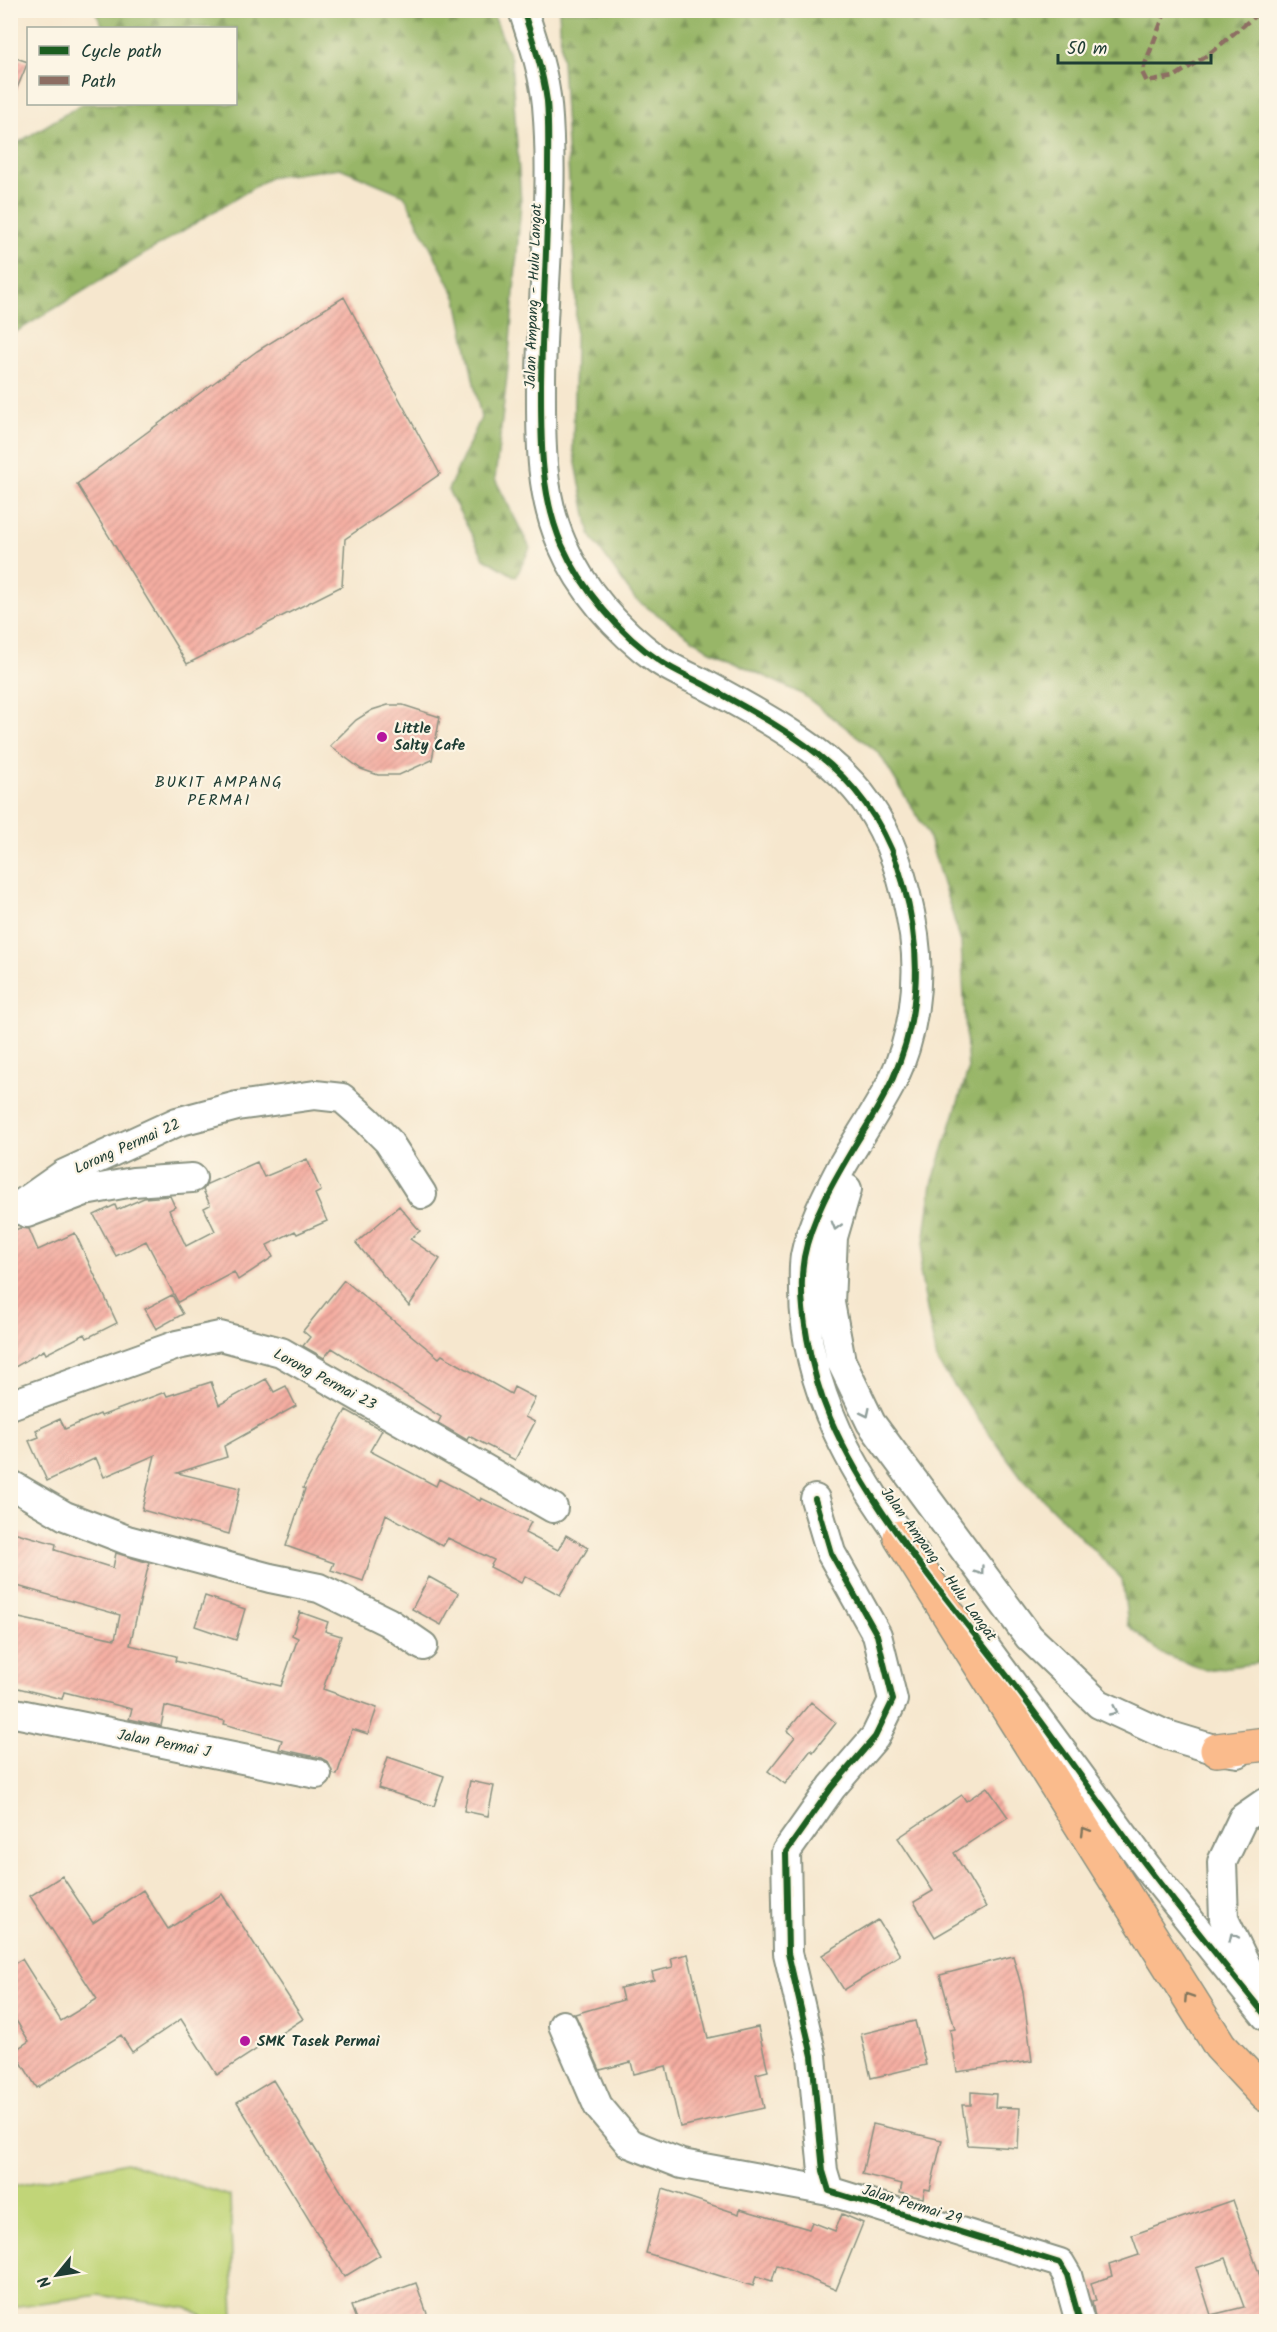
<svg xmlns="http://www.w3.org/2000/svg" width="1277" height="2332" viewBox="0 0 1277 2332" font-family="Kalam,sans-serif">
<defs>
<pattern id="forest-firs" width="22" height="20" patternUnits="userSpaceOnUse" patternTransform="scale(1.5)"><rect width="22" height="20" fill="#98b668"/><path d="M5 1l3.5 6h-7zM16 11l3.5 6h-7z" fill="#7b9556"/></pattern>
<pattern id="building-hatch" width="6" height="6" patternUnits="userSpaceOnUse" patternTransform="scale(1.5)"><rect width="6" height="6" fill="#f6aea2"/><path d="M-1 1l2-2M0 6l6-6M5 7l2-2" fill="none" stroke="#c78f85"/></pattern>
</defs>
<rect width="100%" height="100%" fill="#fcf5e5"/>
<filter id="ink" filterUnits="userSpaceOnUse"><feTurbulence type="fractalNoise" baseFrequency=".0167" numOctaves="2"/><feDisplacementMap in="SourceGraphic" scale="12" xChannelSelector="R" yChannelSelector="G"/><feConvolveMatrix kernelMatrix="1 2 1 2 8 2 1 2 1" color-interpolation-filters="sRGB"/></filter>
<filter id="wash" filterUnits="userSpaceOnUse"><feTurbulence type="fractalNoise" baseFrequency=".008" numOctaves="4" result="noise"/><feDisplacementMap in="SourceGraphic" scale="24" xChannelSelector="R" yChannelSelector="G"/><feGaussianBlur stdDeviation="1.35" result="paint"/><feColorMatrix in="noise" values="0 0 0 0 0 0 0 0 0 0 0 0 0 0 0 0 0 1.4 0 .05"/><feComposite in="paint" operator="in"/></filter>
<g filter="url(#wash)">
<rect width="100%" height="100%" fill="#f6e7ce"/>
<path fill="url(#forest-firs)" stroke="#5c7a4e" stroke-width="1.5" d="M95,11H492L511,59L521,202L508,368L495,479L530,548L516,577L484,558L448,490L481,418L457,299L404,195L340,168L271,177L11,335V147L82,104H236V28H104Z
M559,11H1266V1662L1206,1670L1162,1654L1128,1625L1122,1579L1022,1478L937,1362L920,1272L932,1184L968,1071L961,942L927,832L879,753L802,694L709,650L635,599L590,535L573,448L576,297Z"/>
<path fill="#c1d578" stroke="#708956" stroke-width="1.5" d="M126,2162L230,2196L234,2321H211L187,2308L99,2295L11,2307V2187Z"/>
<g id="blocks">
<path fill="url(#building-hatch)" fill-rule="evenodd" d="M10,56L28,62L10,105Z
M344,297L440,474L345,539L342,586L187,664L77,484L257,351Z
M388,705H403L440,717L432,760L399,775H378L361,769L330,746L356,720L372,710Z
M307,1159L321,1191L315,1194L327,1221L297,1234L295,1231L267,1245L273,1257L238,1280L234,1272L178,1302L146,1241L116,1256L94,1215L115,1205L117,1210L144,1198L170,1196L175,1207L169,1210L186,1246L215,1231L204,1208L210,1205L203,1190L207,1184L257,1162L264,1177Z
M399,1206L420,1231L410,1239L440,1259L409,1306L356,1243Z
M20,1228L29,1229L38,1250L75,1233L117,1323L87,1338L85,1334L46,1354L44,1350L10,1370V1232Z
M344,1280L439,1358L442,1355L511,1394L514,1387L535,1398L525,1417L535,1422L515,1460L469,1436L467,1440L438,1423L441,1417L332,1348L324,1358L303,1346L310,1337L303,1331Z
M172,1295L183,1314L156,1329L145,1309Z
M266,1379L274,1392L286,1386L296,1406L224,1446L227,1457L177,1473L240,1488L229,1534L142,1510L155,1455L104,1477L96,1458L47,1481L29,1441L39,1437L36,1430L60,1419L65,1429L100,1414L101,1416L165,1392L167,1396L211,1382L219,1405Z
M346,1410L382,1430L370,1451L436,1486L439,1479L480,1501L481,1498L531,1522L525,1533L558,1550L566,1535L588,1548L560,1595L525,1576L521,1583L490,1567L494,1560L448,1538L443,1546L386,1514L363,1581L331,1570L334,1563L286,1546L305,1489L303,1488Z
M10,1531L56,1544L55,1550L113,1568L116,1553L149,1563L130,1645L176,1656L175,1661L281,1686L298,1638L292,1635L300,1612L328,1622L325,1631L341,1636L323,1689L377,1708L368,1734L352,1729L337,1775L333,1774L328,1762L321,1758L279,1749L282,1740L224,1724L225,1721L165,1706L161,1726L129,1719L132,1709L64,1692L62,1699L10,1686V1616L115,1639L120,1615L10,1584Z
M429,1577L458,1593L441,1625L412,1609Z
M205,1596L245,1609L236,1640L195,1626Z
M811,1702L836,1723L813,1752L811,1750L785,1784L768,1771L795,1737L787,1731Z
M388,1757L444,1776L434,1806L378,1788Z
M470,1781L494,1786L488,1816L464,1811Z
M987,1787L1008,1817L954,1853L986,1907L935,1937L914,1902L933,1891L898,1838L962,1795L966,1801Z
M62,1876L93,1923L143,1890L168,1929L222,1894L303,2019L217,2075L181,2019L132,2052L121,2035L37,2088L14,2051L29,2041L10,2011V1966L22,1959L61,2021L97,1999L30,1896Z
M878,1920L900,1955L844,1990L822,1955Z
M688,1954L708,2038L758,2027L768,2071L756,2074L764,2108L680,2127L666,2066L634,2074L631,2062L600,2070L575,2014L623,2000L620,1988L654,1980L652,1972L673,1967L671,1958Z
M1013,1956L1023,1992L1032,2061L957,2072L950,2030L955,2029L940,1975Z
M915,2021L926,2065L871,2078L861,2034Z
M273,2080L380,2255L344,2277L237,2102Z
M971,2092L996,2094L995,2107L1020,2108L1018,2148L968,2145L962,2105H971Z
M873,2124L942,2140L930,2190L925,2189L923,2198L900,2193L902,2184L862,2174Z
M663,2189L739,2214L740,2209L809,2229L812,2222L835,2231L842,2214L863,2223L836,2290L777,2265L772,2281L756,2276L753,2286L646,2253Z
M1233,2200L1266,2293V2322H1096L1092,2302L1096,2301L1091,2283L1112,2276L1109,2265L1139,2255L1132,2235ZM1226,2258L1244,2307L1211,2315L1196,2268Z
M416,2283L430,2322H357L351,2306Z"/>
</g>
</g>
<g filter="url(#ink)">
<use href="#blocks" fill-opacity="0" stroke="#8a9281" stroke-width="1.5"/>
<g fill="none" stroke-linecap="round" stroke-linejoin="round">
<g stroke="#8a9281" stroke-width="32">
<path id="minor" d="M523,10C533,41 544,73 547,105C555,196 542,288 541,379C541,435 539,492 562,544C581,589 618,631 657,659C671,669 688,676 704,684C758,713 832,752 867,803C894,841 907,890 914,935C921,984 913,1038 892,1082C877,1111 858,1138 842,1166C828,1193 811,1225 805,1256C803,1267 804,1280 804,1291C804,1390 856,1479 915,1555
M847,1189L833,1237L830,1303L841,1361L871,1423L1029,1637L1099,1704L1164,1734L1217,1750L1238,1753
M10,1212L64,1174L177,1122L237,1106L315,1095L342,1098L367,1120L388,1141L422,1194
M27,1213L85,1191L133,1182L192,1178
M10,1405L177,1345L220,1336L281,1352L553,1508
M10,1484L65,1516L127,1540L270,1578L319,1588L388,1622L423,1646
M815,1499L831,1553L877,1635L893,1700L875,1737L832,1787L786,1852L788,1953L812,2056L823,2171L829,2191L1060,2263L1067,2275L1080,2322
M983,1644L1147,1867L1266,2016
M10,1712L317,1774
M1257,1988L1224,1919L1222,1862L1243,1818L1266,1802
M563,2025L598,2106L629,2143L682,2164L829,2191"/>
</g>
<g stroke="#8a9281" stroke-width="36">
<path id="highway" d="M900,1537L1220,2046L1266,2095
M1217,1750L1266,1744"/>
</g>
<use href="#minor" stroke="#fff" stroke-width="28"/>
<use href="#highway" stroke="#fabb8c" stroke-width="33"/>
<path stroke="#8d6e63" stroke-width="4.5" stroke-dasharray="9 4.5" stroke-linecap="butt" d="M906,10L935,15L945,10
M1166,10L1142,72L1147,82L1174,77L1209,54L1262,10"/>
<g stroke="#fcf5e5" stroke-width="10">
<path id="cycleway" d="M523,10C533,40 543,71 547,101C549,125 548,149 548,172C548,243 542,313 541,384C541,439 540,494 562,545C581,588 621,636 660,661C676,672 695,679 712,689C802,738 874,778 903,883C922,948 921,1016 893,1078C882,1103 866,1127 852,1150C833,1182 811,1220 804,1257C796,1303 812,1376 830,1418C872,1516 953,1604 1017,1689C1062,1748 1104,1810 1149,1869C1187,1919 1227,1968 1266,2016
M815,1499L831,1553L877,1635L893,1700L875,1737L832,1787L786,1852L788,1953L812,2056L823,2171L829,2191L1060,2263L1067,2275L1080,2322"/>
</g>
<use href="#cycleway" stroke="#1b5e20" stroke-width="6"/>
</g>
<defs><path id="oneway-chevron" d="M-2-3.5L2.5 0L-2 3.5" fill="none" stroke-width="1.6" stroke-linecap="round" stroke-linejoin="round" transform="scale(1.5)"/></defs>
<g stroke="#8f9e9a">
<use href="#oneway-chevron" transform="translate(836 1226) rotate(106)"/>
<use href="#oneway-chevron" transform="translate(866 1413) rotate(64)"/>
<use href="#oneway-chevron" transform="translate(980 1571) rotate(54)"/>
<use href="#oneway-chevron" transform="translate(1114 1711) rotate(25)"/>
<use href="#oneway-chevron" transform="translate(1233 1937) rotate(-115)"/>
</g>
<g stroke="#82765c">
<use href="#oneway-chevron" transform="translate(1085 1831) rotate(-121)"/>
<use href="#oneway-chevron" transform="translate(1188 1997) rotate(-123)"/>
</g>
</g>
<g fill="#b5179e" stroke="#fcf5e5" stroke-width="2">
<circle cx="382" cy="737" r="6"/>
<circle cx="245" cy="2041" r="6"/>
</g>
<g text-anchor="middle" stroke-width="4.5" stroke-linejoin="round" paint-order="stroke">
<g font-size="15" fill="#1f3d34" stroke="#fcf5e5">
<text transform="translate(533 296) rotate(-88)" y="5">Jalan Ampang - Hulu Langat</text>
<text transform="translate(127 1146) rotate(-24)" y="5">Lorong Permai 22</text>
<text transform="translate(325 1379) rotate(28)" y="5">Lorong Permai 23</text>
<text transform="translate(939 1564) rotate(54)" y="5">Jalan Ampang - Hulu Langat</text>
<text transform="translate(164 1743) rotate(11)" y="5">Jalan Permai J</text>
<text transform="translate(912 2204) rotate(17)" y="5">Jalan Permai 29</text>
</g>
<g font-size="15" font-weight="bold" fill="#1f3d34" stroke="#fcf5e5" text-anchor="start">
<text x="394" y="733">Little<tspan x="394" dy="17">Salty Cafe</tspan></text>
<text x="257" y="2046">SMK Tasek Permai</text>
</g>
<g font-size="16" letter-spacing="1.5" fill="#1f3d34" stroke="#fcf5e5">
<text x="219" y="787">BUKIT AMPANG<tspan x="219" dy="18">PERMAI</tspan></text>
</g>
</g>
<rect width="1277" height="2332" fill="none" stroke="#fcf5e5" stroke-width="36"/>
<rect x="27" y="27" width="210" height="78" fill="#fcf5e5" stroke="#a4ab9e" stroke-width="1.5"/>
<rect x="39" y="46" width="30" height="9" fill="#1b5e20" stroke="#a4ab9e" stroke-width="1.5"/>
<text x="81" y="57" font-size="18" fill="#1f3d34">Cycle path</text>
<rect x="39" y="76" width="30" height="9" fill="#8d6e63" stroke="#a4ab9e" stroke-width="1.5"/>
<text x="81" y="87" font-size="18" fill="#1f3d34">Path</text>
<g transform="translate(57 2275) rotate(240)" stroke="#fcf5e5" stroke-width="4.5" paint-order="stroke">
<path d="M0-4.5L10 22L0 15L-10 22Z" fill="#1f3d34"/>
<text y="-9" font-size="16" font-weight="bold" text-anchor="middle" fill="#1f3d34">N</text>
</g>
<path d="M1058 54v9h153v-9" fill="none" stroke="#1f3d34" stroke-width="3"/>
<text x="1067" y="54" font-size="18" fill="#1f3d34" stroke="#fcf5e5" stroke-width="4.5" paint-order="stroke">50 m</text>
</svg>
